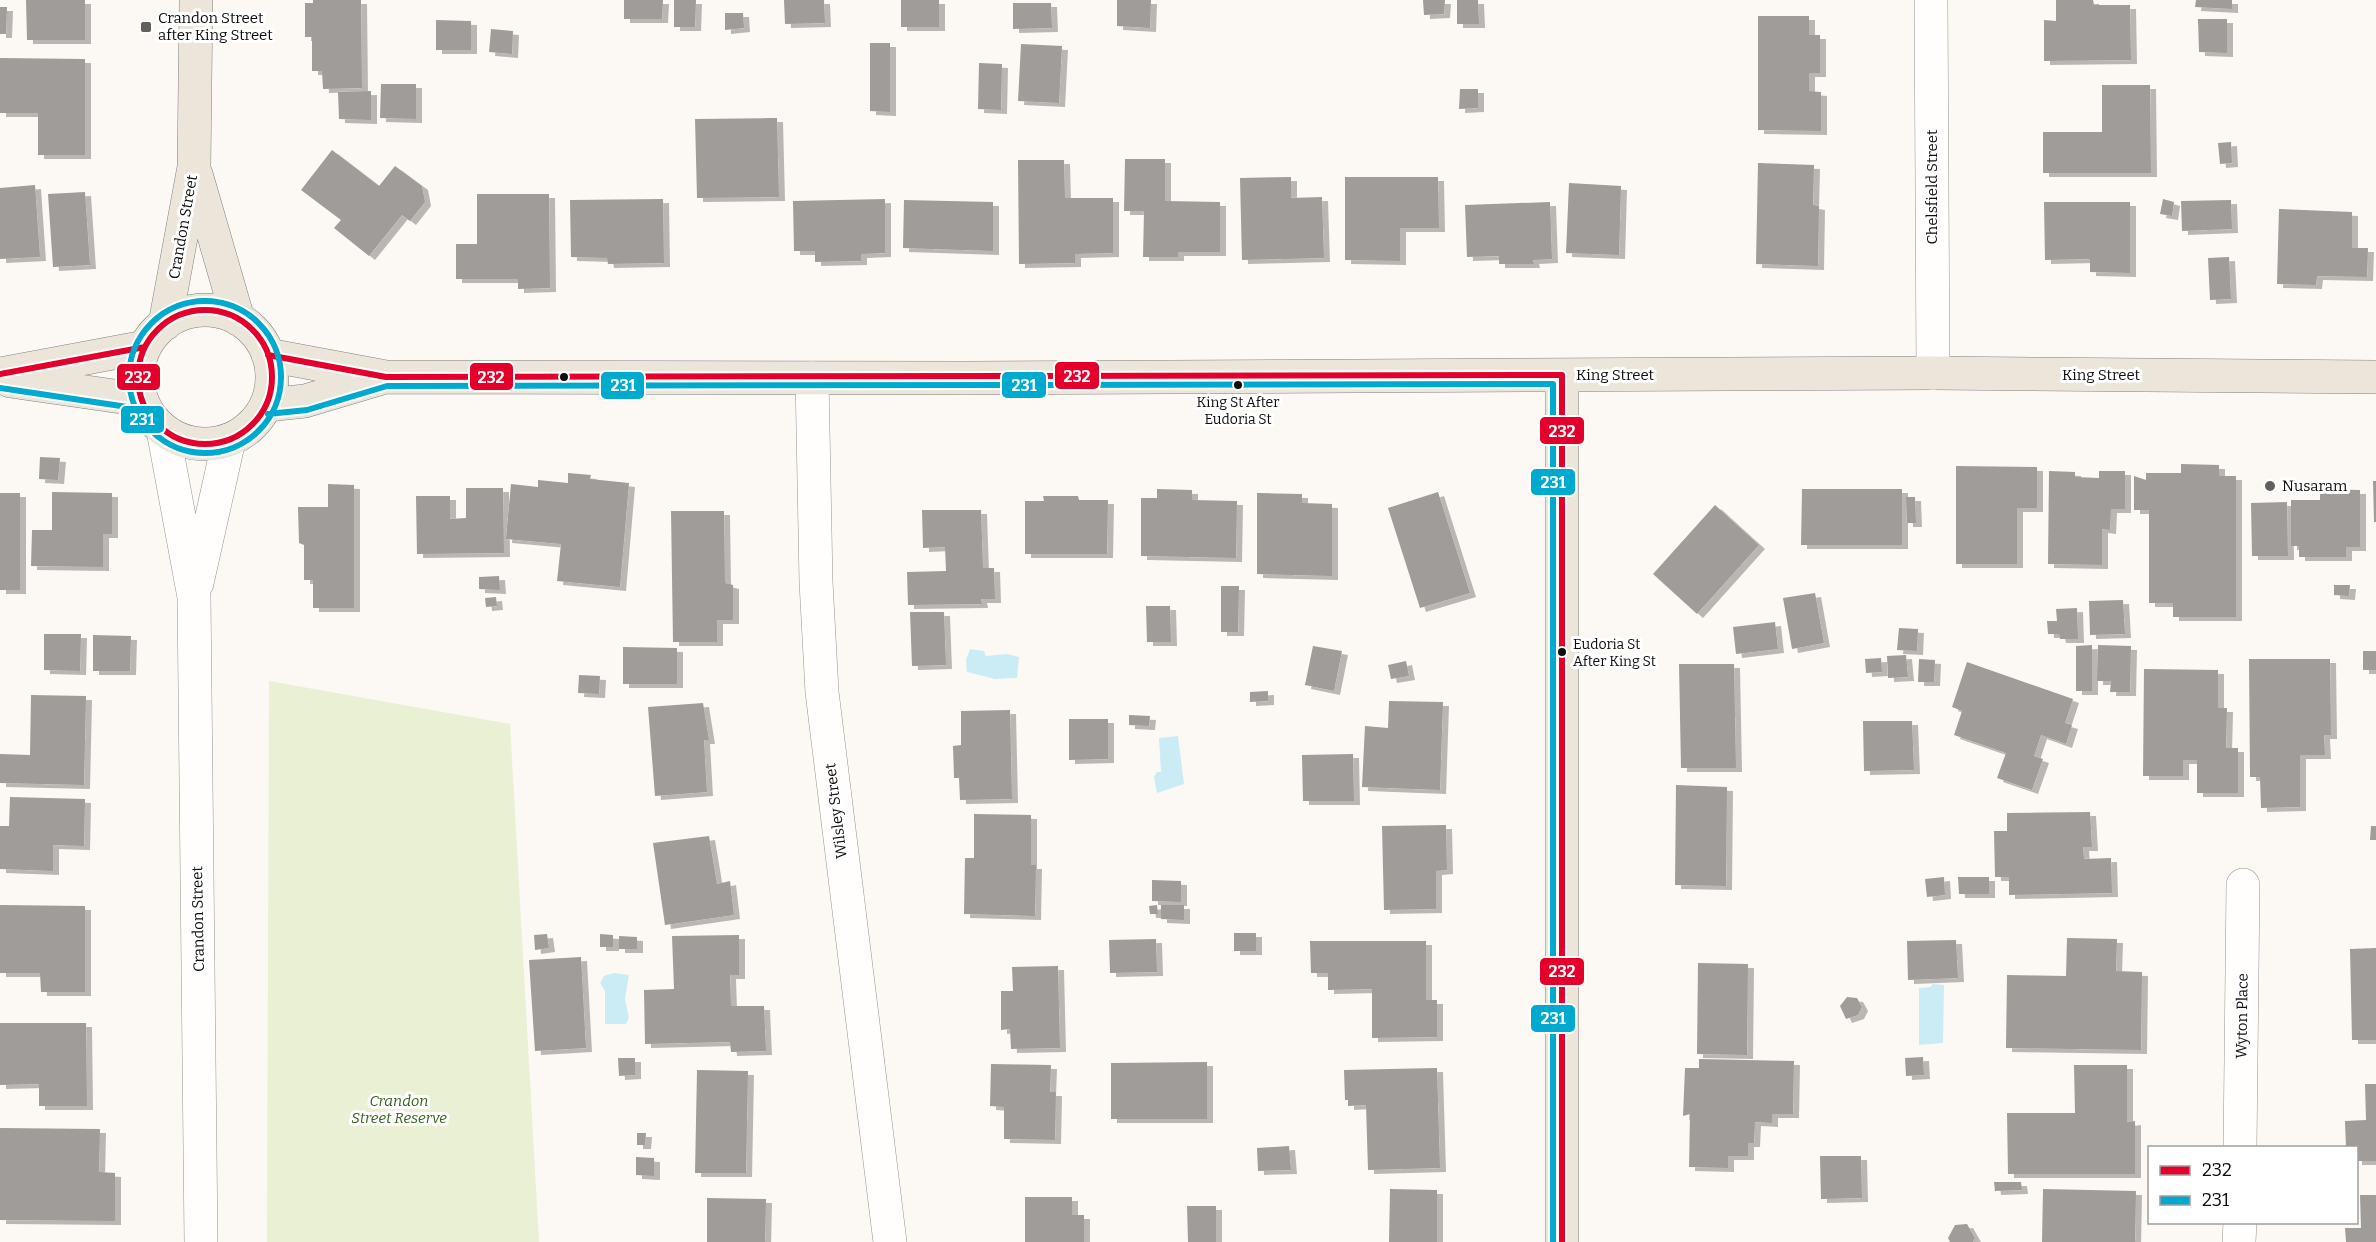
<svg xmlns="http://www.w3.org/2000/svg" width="2376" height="1242" viewBox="0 0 2376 1242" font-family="Bitter,serif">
<defs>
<filter id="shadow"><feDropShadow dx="6" dy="4" stdDeviation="0" flood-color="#0004"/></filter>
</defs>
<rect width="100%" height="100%" fill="#fcf9f4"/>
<path fill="#e9f0d4" d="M269,681L510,724L539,1242H267Z"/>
<path fill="#cbecf5" d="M970,649L984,651L986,656L1007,654L1019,657L1017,678L995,679L967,672L966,660Z
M1178,736L1184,784L1157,793L1154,777L1157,772H1161L1159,738Z
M614,973L629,975L625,999L629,1018L626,1024H605V991L600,983L604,976Z
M1933,984L1944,985L1943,1043L1919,1045V988L1930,987Z"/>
<path fill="#9f9c99" filter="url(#shadow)" d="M26,0H85V40H27Z
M313,0H361L362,88L323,89L322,71H312V37H305V3H313Z
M624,0H663L662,19H624Z
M674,0H696L695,27H674Z
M784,0H824L825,23L785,24Z
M901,0H939V27H901Z
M1117,0H1151L1150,28L1117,26Z
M1423,0H1445L1444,14L1424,15Z
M1457,0H1478L1479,24H1457Z
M2056,0H2093L2094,5H2130L2131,60L2044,61V20L2056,21Z
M2196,0H2232V9L2195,7Z
M1013,3H1051L1052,28L1013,29Z
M0,7H7L6,34H0Z
M725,13H743L744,28L725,30Z
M1758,16H1809V35H1820V73H1809V91L1821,92V131L1758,130Z
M2198,19H2227V53L2199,52Z
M436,20L471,21V50H436Z
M491,29L513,31L512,54L489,52Z
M870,43H890V112L870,111Z
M1021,44L1062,46L1059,103L1018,101Z
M0,58L85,59V155H38V113H0Z
M979,63L1002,64L1001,110L978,109Z
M381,84H416V119L380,118Z
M2102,85H2150L2151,173H2043V132H2102Z
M1460,89H1478V108L1459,109Z
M371,91V120L339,119L338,92Z
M777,118L779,197L697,198L695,119Z
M2231,142L2232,163L2220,164L2218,143Z
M332,150L379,186L395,166L422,186L425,202L410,221L402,215L369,256L334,228L341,220L301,190Z
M1125,159H1165V201L1220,202V252H1178V257H1143L1144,211H1124Z
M1018,160H1064L1065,198H1113V253L1075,254V263L1019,264Z
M1758,163L1814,165L1813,205L1819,206L1818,266L1756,264Z
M1291,177V198L1322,197L1324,258L1242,260L1240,178Z
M1345,177H1438L1439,228H1400V261L1345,260Z
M1569,183L1621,186L1619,255L1566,253Z
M35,185L40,257L0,259V188Z
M85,192L90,265L53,267L48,194Z
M477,194H549L550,288L518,289V279H456V244H477Z
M663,199L664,263L608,264L607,258L571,257L570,200Z
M885,199V253L861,254V261L815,262V251H794L793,201Z
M2163,199L2174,202L2172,216L2160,214Z
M904,200L993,202V251L903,248Z
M2231,200L2232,229L2182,231L2181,201Z
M1550,202L1552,259L1533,260L1534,264H1499V256L1467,257L1465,205Z
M2044,202H2130V273L2090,272V259L2045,260Z
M2279,209L2352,212V248H2368L2367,277L2317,276L2316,285L2277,284Z
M2229,257L2231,299L2210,300L2208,258Z
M40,457L60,458L58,480L39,479Z
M2181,464L2219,465V476H2236V617H2173V603H2149V510H2134V476L2146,480V473H2181Z
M1956,466L2037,467V508H2017V564H1956Z
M2049,471L2075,472V477L2099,478V471H2125V509H2111L2110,530L2102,529V565L2048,564Z
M568,473L591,475L590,479L629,483L620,587L557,581L561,544L506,539L511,484L538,487V480L568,483Z
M2373,481H2376V522H2374Z
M328,484L354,485V608H313V580H304V545L299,543L298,507H328Z
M466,488H503L504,553L417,554L416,496H450V519L466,518Z
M1157,489L1192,490V500L1237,501L1236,558L1141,556V498H1157Z
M1802,489H1902V545H1801Z
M2320,489L2360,490V547H2346V557H2299V546H2291V500H2320Z
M52,492L112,493V534H103V567L31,566L32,530H52Z
M1438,492L1470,593L1420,608L1388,508Z
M0,493H20V590H0Z
M1257,493L1302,494V503L1332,504V576L1257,574Z
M1043,496H1078L1079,500H1108L1107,554H1025V501H1044Z
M1906,497H1915L1916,523H1907Z
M2287,502L2288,556H2252L2251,503Z
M1715,505L1759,545L1697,614L1653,574Z
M922,510H981L983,568H994L995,599H981L982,604L908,605L907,572L946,571L945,547L923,548Z
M671,511H724L725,583L733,585V620H717V642H673Z
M499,576L500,590L479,589V577Z
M2334,585H2350L2349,596L2334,595Z
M1221,586H1239L1238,632H1221Z
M1815,593L1824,643L1792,649L1783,598Z
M496,597L497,606L486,607L485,598Z
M2123,600L2125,634L2090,635L2089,601Z
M1146,606H1170L1171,642H1147Z
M2077,608L2078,639H2060L2059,634H2048L2047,621H2057L2056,609Z
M910,612H944L946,665L912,666Z
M1775,622L1778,649L1736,654L1733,627Z
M1899,628L1918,629L1917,651L1897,650Z
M44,634H81L80,671L44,670Z
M93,635L131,636L130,671H93Z
M2092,645V691H2076V646Z
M2098,645L2131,646L2130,692H2110L2111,681H2097Z
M1313,646L1342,651L1334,691L1305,685Z
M623,647L677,648V684H623Z
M2363,651H2376V670H2363Z
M1906,655L1908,677L1888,678L1887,656Z
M1881,658L1882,672L1866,673L1865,659Z
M1919,659L1935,660L1934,682H1918Z
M2249,659H2330L2331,735H2324L2325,755H2300V807L2261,808L2260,777H2250Z
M1406,661L1409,676L1391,679L1388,665Z
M1967,662L2073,699L2065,723L2072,725L2066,744L2041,735L2034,756L2043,759L2032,790L1997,778L2006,753L1954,735L1962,711L1952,707Z
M1679,664H1734L1736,768H1681Z
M2144,669L2218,670V708H2227L2226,748H2238V793H2197V760H2183V776H2143Z
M579,675L600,676L599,694L578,693Z
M1268,691V701L1250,702V692Z
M31,695L86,696L84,785L0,783V754L30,755Z
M1389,701L1443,702L1440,790L1362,787L1365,726L1388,728Z
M703,703L709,740H704L707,792L655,796L648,707Z
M1010,710L1012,799L960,800L959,778H954L953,746L961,745V711Z
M1129,715L1150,716L1149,726L1129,725Z
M1069,719H1108V759L1069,760Z
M1863,721H1912L1914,770L1864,771Z
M1353,754L1354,801H1303L1302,755Z
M1676,785L1727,787L1726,886L1675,885Z
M10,797L85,799L84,846L53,845V871L0,869V826H9Z
M2090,812L2092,847H2083L2084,859L2111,858L2112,893L2009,895V877H1995L1994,831H2007V813Z
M974,814L1031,815V865H1036L1035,916L964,914L965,858H974Z
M1446,825L1447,870L1436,871V909L1384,910L1382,826Z
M2371,826H2376V840H2370Z
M709,836L717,884L730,881L734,915L665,925L653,843Z
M1944,877L1945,895L1927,897L1925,879Z
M1958,877H1989V894H1959Z
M1152,880L1181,881V902L1152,901Z
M0,905L85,906V992H41L40,973H0Z
M1157,905L1158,914H1150L1149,906Z
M1161,905H1184V920L1161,919Z
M1234,933H1256V951H1234Z
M547,934L549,948L535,950L534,935Z
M600,934L613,935V947H600Z
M739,935V975H730L731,1006H764L766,1051L731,1052L730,1042L645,1044L644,990L674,989L672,936Z
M619,936L637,937V949H619Z
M2067,938L2117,939L2116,971L2142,972L2141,1050L2006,1048L2007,975L2066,976Z
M1156,939L1157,972L1110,973L1109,940Z
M1956,940L1958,978L1908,980L1907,941Z
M1310,941H1426V1000H1437V1037L1372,1038V989L1328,990V973H1311Z
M2376,948V1040H2352L2350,949Z
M581,957L586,1048L535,1051L529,960Z
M1698,963L1748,964L1747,1055L1697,1054Z
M1058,966L1060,1048L1011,1049L1010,1029L1001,1030V991H1013L1012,967Z
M1847,997L1857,998L1862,1007L1858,1015L1846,1019L1840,1006Z
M0,1023H86L87,1106H39V1084L0,1085Z
M1923,1057L1924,1075L1906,1076L1905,1058Z
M618,1058H635V1075L619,1076Z
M1699,1059L1794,1061L1793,1114H1772V1123L1755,1122L1754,1143H1748V1156H1728V1168L1689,1167L1690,1114L1683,1116L1685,1068H1699Z
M1207,1062V1119H1111V1063Z
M991,1064L1051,1065L1050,1092H1056L1055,1140L1004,1139V1107L990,1106Z
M2074,1065H2127V1122L2135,1121V1174H2008L2007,1113H2075Z
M1437,1068L1440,1168L1368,1170L1366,1105L1348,1106V1100H1345L1344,1070Z
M697,1070L748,1071L746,1173H695Z
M2365,1084H2376V1161H2356V1148H2346L2345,1121L2366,1120Z
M0,1128L100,1129L99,1172L115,1173V1221L0,1220Z
M637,1133H646L645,1145H637Z
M1289,1146L1291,1170L1258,1171L1257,1148Z
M1820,1156H1861L1862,1198L1821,1199Z
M636,1157L654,1158V1176L636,1175Z
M1994,1182H2021L2022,1190L1995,1191Z
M1390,1189L1437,1190V1242H1389Z
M2043,1189L2136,1191L2135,1242H2042Z
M2360,1195H2376V1242H2346L2345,1228H2361Z
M1025,1197H1072V1215H1084V1242H1025Z
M707,1198L766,1199L765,1242H707Z
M1187,1206H1216V1242H1188Z
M1967,1224L1975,1238L1973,1242H1950L1948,1238L1955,1225Z"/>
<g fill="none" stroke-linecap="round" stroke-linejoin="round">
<g stroke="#959492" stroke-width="34">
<path id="minor" d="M1931,0L1933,373
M812,378L816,582L822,692L890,1242
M163,430L194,597L201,1242
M197,583L229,440
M2240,1148L2243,885
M2239,1242L2240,1222"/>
</g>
<g stroke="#82817f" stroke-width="34">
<path id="major" d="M196,174L238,319
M138 377a67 67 0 1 1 134 0a67 67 0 1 1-134 0Z
M165,324L194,167L196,0
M268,355L386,377L968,378L1933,373L2376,377
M0,374L145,347
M10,381L142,400
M267,405L305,401L379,379
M1562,1242V375"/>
</g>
<use href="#minor" stroke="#fffefd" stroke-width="33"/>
<use href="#major" stroke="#ece5da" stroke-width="33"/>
<g stroke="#fff" stroke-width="10">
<path id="bus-1" d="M138 377a67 67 0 1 1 134 0a67 67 0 1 1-134 0Z
M268,355L386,377L1562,375V1242
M0,374L145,347"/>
</g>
<g stroke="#fff" stroke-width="10">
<path id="bus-2" d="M129 377a76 76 0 1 1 152 0a76 76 0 1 1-152 0Z
M0,388L141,409
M268,414L307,410L387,386L1553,384V1242"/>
</g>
<use href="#bus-1" stroke="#e4002b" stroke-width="6"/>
<use href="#bus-2" stroke="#00a9ce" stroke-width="6"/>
</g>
<g fill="#61605e" stroke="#fff" stroke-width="2">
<rect x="140" y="21" width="12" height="12" rx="3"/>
<circle cx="2270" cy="486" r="6"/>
</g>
<g fill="#0e0e0e" stroke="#fff" stroke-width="2">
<circle cx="564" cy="377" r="5"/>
<circle cx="1238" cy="385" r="5"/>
<circle cx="1562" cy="652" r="5"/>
</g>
<g text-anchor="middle" stroke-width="6" stroke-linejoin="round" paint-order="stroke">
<g font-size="14" fill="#0e0e0e" stroke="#fff">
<text x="1238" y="407">King St After<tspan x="1238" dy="17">Eudoria St</tspan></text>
<text x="1573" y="649" text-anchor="start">Eudoria St<tspan x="1573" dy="17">After King St</tspan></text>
</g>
<g font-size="15" fill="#0e0e0e" stroke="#fff" text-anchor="start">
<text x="158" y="23">Crandon Street<tspan x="158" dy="17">after King Street</tspan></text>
<text x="2282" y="491">Nusaram</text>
</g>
<g font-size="15" fill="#0e0e0e" stroke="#fff">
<text transform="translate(1932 187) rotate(-90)" y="5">Chelsfield Street</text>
<text transform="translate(183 227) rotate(-80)" y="5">Crandon Street</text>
<text x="1615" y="380">King Street</text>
<text x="2101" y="380">King Street</text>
<text transform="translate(836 811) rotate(-97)" y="5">Wilsley Street</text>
<text transform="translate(198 919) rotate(-91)" y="5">Crandon Street</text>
<text transform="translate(2242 1016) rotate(-89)" y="5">Wyton Place</text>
</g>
<g font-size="15" font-style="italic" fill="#38651f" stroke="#fff">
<text x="399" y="1106">Crandon<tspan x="399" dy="17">Street Reserve</tspan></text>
</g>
</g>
<g stroke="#fff" stroke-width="2">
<rect x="1054" y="361" width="46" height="29" rx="6" fill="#e4002b"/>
<rect x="469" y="362" width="45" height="29" rx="6" fill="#e4002b"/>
<rect x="116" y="363" width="45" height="28" rx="6" fill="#e4002b"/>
<rect x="1001" y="371" width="46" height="28" rx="6" fill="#00a9ce"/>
<rect x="600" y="371" width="45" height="29" rx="6" fill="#00a9ce"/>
<rect x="120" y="405" width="45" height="29" rx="6" fill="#00a9ce"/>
<rect x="1539" y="416" width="46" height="29" rx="6" fill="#e4002b"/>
<rect x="1530" y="468" width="46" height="28" rx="6" fill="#00a9ce"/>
<rect x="1539" y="957" width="46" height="29" rx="6" fill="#e4002b"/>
<rect x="1530" y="1004" width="46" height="29" rx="6" fill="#00a9ce"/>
</g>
<g font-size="16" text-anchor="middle" font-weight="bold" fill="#fff">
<text x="1077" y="382">232</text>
<text x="491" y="383">232</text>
<text x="138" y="383">232</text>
<text x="1024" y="391">231</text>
<text x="623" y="391">231</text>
<text x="142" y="425">231</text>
<text x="1562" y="437">232</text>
<text x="1553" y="488">231</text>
<text x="1562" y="977">232</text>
<text x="1553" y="1024">231</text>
</g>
<rect x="2148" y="1146" width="210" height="78" fill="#ffffff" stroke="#9f9f9f" stroke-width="1.5"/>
<rect x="2160" y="1166" width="30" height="9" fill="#e4002b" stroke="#9f9f9f" stroke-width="1.5"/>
<text x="2202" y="1176" font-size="18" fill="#0e0e0e">232</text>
<rect x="2160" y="1196" width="30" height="9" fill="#00a9ce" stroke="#9f9f9f" stroke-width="1.5"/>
<text x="2202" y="1206" font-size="18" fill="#0e0e0e">231</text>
</svg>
